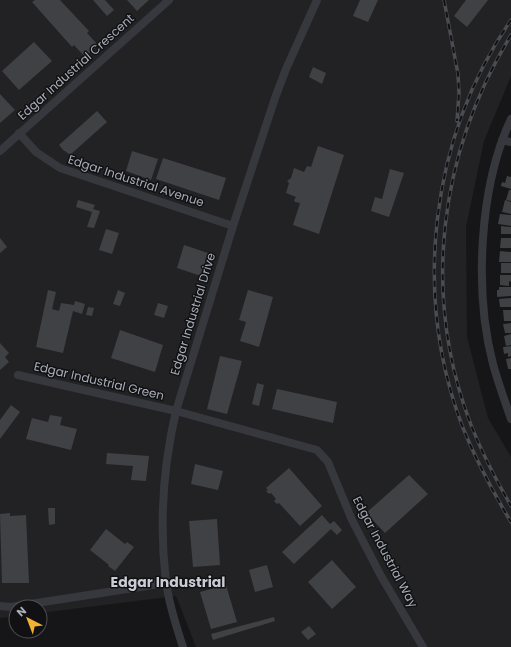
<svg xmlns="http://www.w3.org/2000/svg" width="511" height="647" viewBox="0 0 511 647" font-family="Poppins,sans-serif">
<rect width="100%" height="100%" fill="#161618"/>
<path fill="#222225" d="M0,0H511V76L484,141L466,227L467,337L488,418L511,457V647H196L176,596L40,613V607H16V616L0,618Z"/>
<path fill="#404145" d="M35,0H60L89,31L87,33L98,45L85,57L74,45L72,47L32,2Z
M93,0H105L114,10L107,16Z
M127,0H149L137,11Z
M360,0H378L368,22L353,16Z
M466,0H488L467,27L454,16Z
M34,42L52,61L19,90L2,71Z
M313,67L326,73L322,84L309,77Z
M0,94L15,110L0,123Z
M97,111L107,122L70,155L65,151H64L59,145Z
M318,146L344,155L319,234L293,225L300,203L295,202L294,200L296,197L286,193L289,183L287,181L291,178L294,168L304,172L307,166L311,167Z
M132,151L158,159L151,180L126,171Z
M163,158L226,178L219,200L156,179Z
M390,169L404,173L389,217L371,211L375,197L382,199Z
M507,176L511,177V189L501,186L502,182L505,183Z
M509,190H511V201L506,200Z
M78,200L95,205L93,209L100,211L94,228L87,227L92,212L76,207Z
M505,200L511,202V214L502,212Z
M500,214L511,215V226L498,224Z
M501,226L511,227V234H501Z
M106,229L119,233L112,254L99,250Z
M0,238L7,247L0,253Z
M501,238H511V248H500Z
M184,245L208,253L201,276L177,268Z
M500,251L511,252V262H499Z
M501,263H511V273H501Z
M500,275H511V282L509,281V286L500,285Z
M499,287H511V296L497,297V290H499Z
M48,290L56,292L52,309L59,311L61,303L74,305L75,301L85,304L82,314L73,311L63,353L36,347Z
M118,290L125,293L120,306L113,304Z
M248,290L273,297L259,347L240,341L246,322L239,320Z
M511,298V307H500L499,299Z
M158,303L168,306L164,318L154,315Z
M88,307L94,308L92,316L86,315Z
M503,310H511V321H504Z
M511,323V333H505L503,324Z
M120,330L163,345L155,372L111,358Z
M511,334V345L506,346L504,336Z
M0,343L9,353L5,357L9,362L0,370Z
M511,346V356L508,357V353L504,354L503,347Z
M220,356L242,361L227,414L207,409Z
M511,358V369H508L506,359Z
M257,383L264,385L259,406L252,404Z
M277,389L337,402L333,423L272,409Z
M11,405L20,412L0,439V420Z
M50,415L62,417L60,425L77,429L71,450L26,439L32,418L48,422Z
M107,453L149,456L146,481L131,480L133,466L106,464Z
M195,464L223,471L218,490L191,484Z
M289,468L322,506L300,526L279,503L277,504L274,501L276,499L271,493L269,494L266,491L268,490L266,488Z
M409,475L428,494L385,533L366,513Z
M48,508H55V524L49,525Z
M10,513V516L26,515L29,583H2L0,514Z
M322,515L330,524L334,521L342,530L337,535L331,529L294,564L282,552Z
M217,519L220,565L193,567L189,521Z
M106,529L125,544L127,542L134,547L115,571L108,566L109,565L90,550Z
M332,560L356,587L332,609L308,582Z
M267,565L273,587L255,592L249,570Z
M226,585L237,622L211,629L200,592Z
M274,617L275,621L213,640L211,634Z
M309,626L316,634L308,640L301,632Z"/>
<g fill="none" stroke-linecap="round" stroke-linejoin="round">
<path stroke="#37383d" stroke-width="8" d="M511,119C479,187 474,292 493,364C498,383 505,401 511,419
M19,133L36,152L60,168L233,226
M502,140L511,142
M0,151L169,0
M18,375L176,411L317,450L328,462L352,520L381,576L423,647
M0,606L11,607L166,583
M183,647C176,626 169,604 166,582C159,524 163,467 176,411L233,226L275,98L286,69L317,0"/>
<g stroke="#4a4c52" stroke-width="3.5">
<path id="rail" d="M444,0L458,74L459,93L457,121
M511,20C430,138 412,295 463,428C476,460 493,492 511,522
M511,35C439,154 421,294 471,425C482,453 496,480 511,506"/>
</g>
<use href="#rail" stroke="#111113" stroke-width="2" stroke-dasharray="6" stroke-linecap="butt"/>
</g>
<g text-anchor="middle" stroke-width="3" stroke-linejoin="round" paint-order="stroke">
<g font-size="12" fill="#a8adb8" stroke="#111113">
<text transform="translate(76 67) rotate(-42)" y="4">Edgar Industrial Crescent</text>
<text transform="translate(136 181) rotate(18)" y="4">Edgar Industrial Avenue</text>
<text transform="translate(193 314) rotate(-73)" y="4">Edgar Industrial Drive</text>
<text transform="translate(99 381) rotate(13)" y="4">Edgar Industrial Green</text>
<text transform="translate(385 552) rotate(62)" y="4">Edgar Industrial Way</text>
</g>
<g font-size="14" font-weight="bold" fill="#c9ccd4" stroke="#111113">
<text x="168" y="587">Edgar Industrial</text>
</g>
</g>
<g transform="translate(28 619) rotate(318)"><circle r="19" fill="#111113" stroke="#4d4f55"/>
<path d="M0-3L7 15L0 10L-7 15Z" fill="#f2b134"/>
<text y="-6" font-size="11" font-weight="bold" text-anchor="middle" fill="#a8adb8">N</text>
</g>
</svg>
